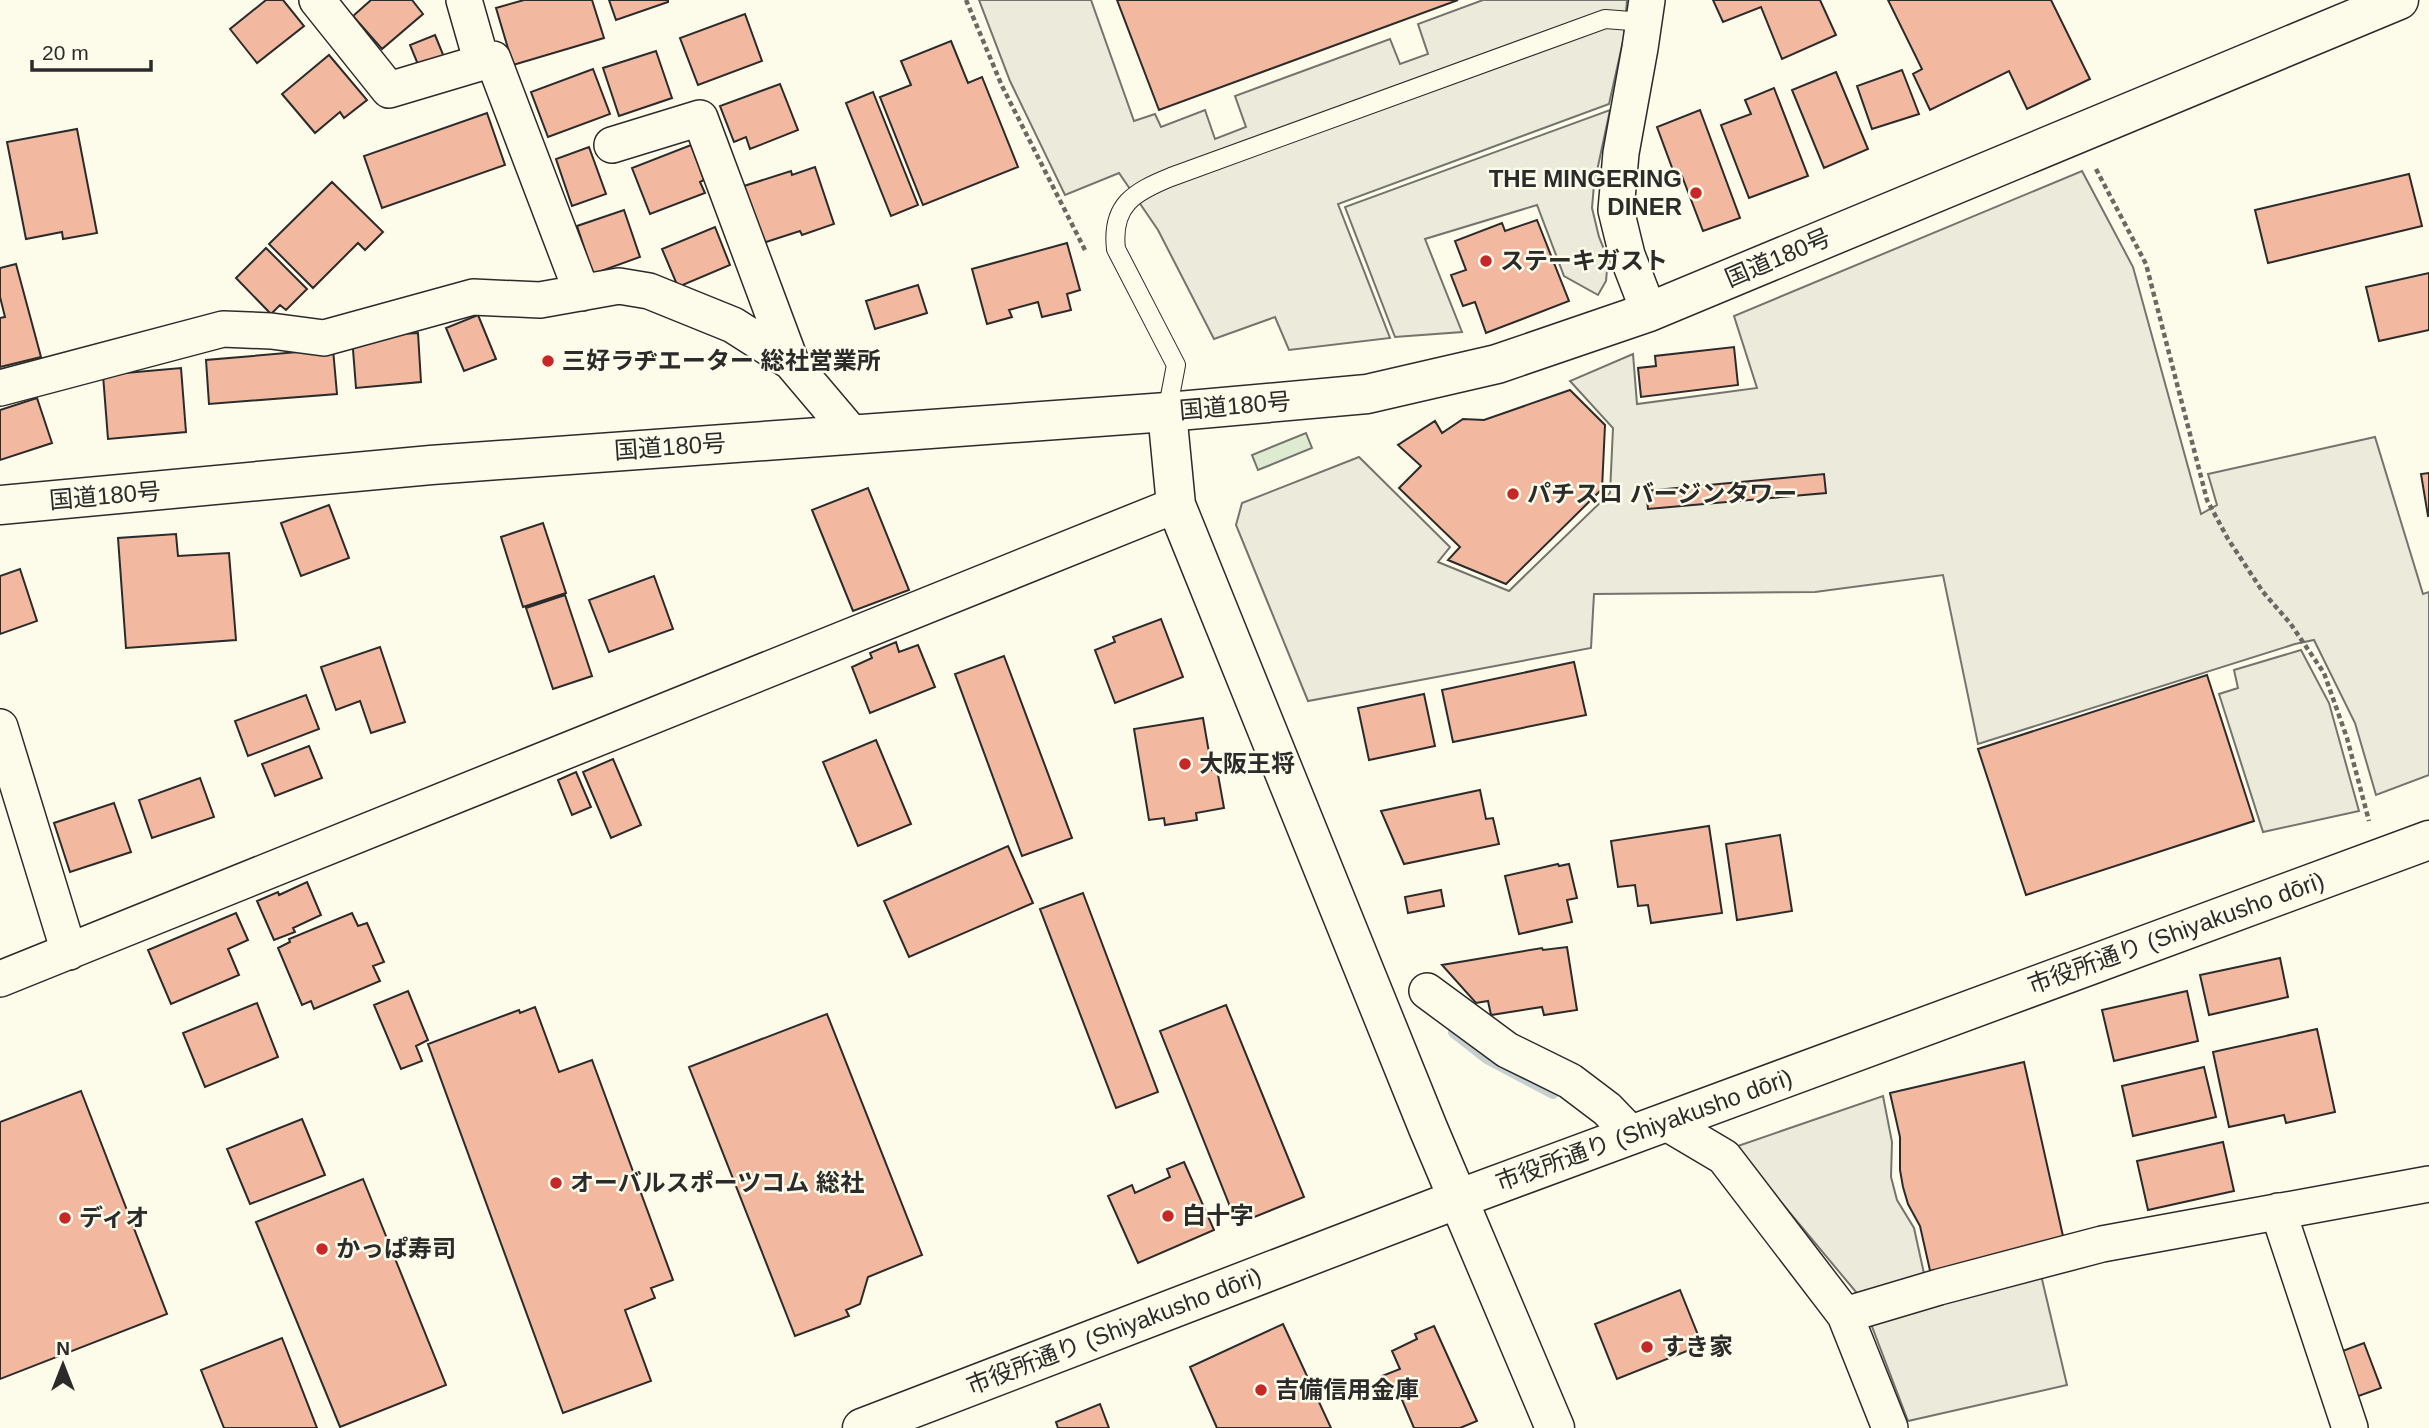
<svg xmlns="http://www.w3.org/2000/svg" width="2429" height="1428" viewBox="0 0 2429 1428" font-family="Helvetica,'Noto Sans JP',sans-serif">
<rect width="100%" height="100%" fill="#fdfbea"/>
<path fill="#deebd1" stroke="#74746e" stroke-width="2" d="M1306,433L1312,448L1258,470L1252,455Z"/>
<path fill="#eceadb" stroke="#74746e" stroke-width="2" d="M979,0H1091L1134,121L1155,114L1161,127L1205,110L1215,139L1246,127L1235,96L1390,39L1400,64L1428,54L1418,24L1483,0H1627L1624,37L1609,104L1338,204L1390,338L1289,350L1275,317L1214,339L1158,230L1119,173L1065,195L1010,81Z
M1610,110L1594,185L1592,208L1599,237L1608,259L1606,281L1598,295L1564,276L1537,205L1425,239L1462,332L1395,337L1345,207Z
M2082,171L2133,267L2201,514L2217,505L2208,474L2375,437L2423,594L2429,592V775L2376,795L2355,723L2314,640L2295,644L1978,744L1943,575L1815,592L1594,594L1591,648L1308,701L1236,525L1242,503L1359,457L1450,547L1438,562L1509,591L1610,493L1613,428L1570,381L1633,354L1637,404L1757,388L1734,316Z
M2301,650L2329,703L2359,811L2263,832L2219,694L2238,688L2234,670Z
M1883,1096L1892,1142L1891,1177L1897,1200L1914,1228L1925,1278L1861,1298L1735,1147Z
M2041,1275L2067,1385L1908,1421L1871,1324Z"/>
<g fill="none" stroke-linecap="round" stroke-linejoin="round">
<path stroke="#c7d0d0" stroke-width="12" d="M1454,1032L1487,1058L1553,1093"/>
</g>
<path fill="#f2b8a0" stroke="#2b2b2b" stroke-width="2" d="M266,0H283L304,26L257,63L230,29Z
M371,0H412L423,14L382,49L353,16Z
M524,0H592L604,38L513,65L496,8Z
M609,0H668V2L616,20Z
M1117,0H1458L1159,110Z
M1713,0H1820L1836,35L1782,59L1761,7L1723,22Z
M1888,0H2051L2090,79L2027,109L2009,71L1930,110L1913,74L1922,69Z
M745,14L762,61L698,85L680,38Z
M435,35L444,57L419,67L410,45Z
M951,41L968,83L982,77L1018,167L923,205L880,97L911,85L901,61Z
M656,51L672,98L619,116L603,68Z
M329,55L367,100L344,118L340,112L315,133L282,94Z
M593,69L610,114L548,137L531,92Z
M1902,70L1919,114L1872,129L1857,86Z
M1836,72L1868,149L1824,168L1792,90Z
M780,84L798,130L750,149L746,137L734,142L720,106Z
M1774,88L1808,176L1749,198L1721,125L1751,114L1745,100Z
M873,92L918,205L891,216L846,103Z
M1700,110L1740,218L1703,231L1680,171L1674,173L1657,127Z
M487,113L505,165L382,208L364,156Z
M77,129L97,233L63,239L62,232L26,239L7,142Z
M691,145L704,180L700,182L705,193L650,214L632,168Z
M589,147L606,194L572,206L556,159Z
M815,167L834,224L802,235L800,231L763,243L744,186L791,171L792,175Z
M2409,174L2422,226L2268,263L2255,210Z
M332,182L383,232L365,250L358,243L313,288L269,244Z
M624,210L640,257L593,274L577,226Z
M1537,220L1569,301L1486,333L1475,302L1463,306L1451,275L1466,270L1455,241L1502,223L1505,231Z
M715,227L730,265L678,287L662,249Z
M1067,243L1080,290L1067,294L1071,310L1042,317L1038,302L1009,310L1012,317L987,324L972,269Z
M266,248L307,289L286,310L280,305L271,314L236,278Z
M16,264L41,357L0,367V318L5,317L0,297V268Z
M2429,273V330L2379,341L2366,287Z
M918,285L927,313L875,329L866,301Z
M478,315L496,359L464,371L446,328Z
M418,333L421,382L356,388L352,337Z
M1734,347L1738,385L1641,397L1638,368L1656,366L1655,356Z
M333,349L337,394L209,404L206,360Z
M181,368L186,432L108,439L103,375Z
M1570,390L1605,425L1602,489L1506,584L1448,560L1460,547L1399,488L1421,466L1398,445L1435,421L1442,433L1463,419L1484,420Z
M37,398L52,443L0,460V410Z
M2429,473V516H2428L2421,474Z
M1824,474L1826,493L1648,509L1646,491Z
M868,488L909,590L853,611L812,510Z
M329,505L349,558L301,576L281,523Z
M543,523L566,593L523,607L501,537Z
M176,534L178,556L229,553L236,640L126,648L118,538Z
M20,569L37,621L0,634V576Z
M654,576L673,629L609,652L589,600Z
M565,595L592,676L553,689L526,608Z
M1161,619L1183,677L1115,703L1095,650L1115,642L1113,637Z
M896,642L899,652L918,645L935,687L870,713L852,667L872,658L870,653Z
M380,647L405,722L371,733L360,701L336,710L321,667Z
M1004,656L1072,838L1022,856L955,674Z
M1574,662L1586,715L1453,742L1442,690Z
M2207,675L2254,821L2026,895L1978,749Z
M1424,694L1435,746L1369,760L1358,708Z
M306,695L319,729L248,756L235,721Z
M1203,718L1212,770L1217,769L1224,808L1196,813L1197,820L1165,825L1164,818L1149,820L1134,729Z
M876,740L911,824L858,846L823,762Z
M309,746L322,778L275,796L262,764Z
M613,759L641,825L611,838L583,772Z
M576,772L591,807L572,815L558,780Z
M200,778L214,817L152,838L139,800Z
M1480,790L1486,819L1493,818L1499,844L1404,864L1381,811Z
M114,803L131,852L70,872L54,823Z
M1709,826L1722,913L1651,923L1648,905L1638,906L1635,885L1618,887L1611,841Z
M1780,835L1792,911L1737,920L1726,844Z
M1008,846L1033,903L909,957L884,901Z
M1558,864L1559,866L1569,864L1577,898L1567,900L1572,922L1519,934L1505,876Z
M307,882L321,915L293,928L295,932L274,940L257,901L278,892L279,895Z
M1441,890L1444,906L1408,913L1405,897Z
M1083,893L1158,1092L1116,1108L1040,909Z
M236,913L248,940L228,949L239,975L171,1004L148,950Z
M352,913L358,926L367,923L384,962L373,966L380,981L314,1009L311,1001L302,1005L278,948L290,942L289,939Z
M1567,947L1577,1010L1544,1015L1542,1007L1491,1015L1488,1001L1476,1003L1442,965L1542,948L1543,950Z
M2280,958L2288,997L2209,1015L2200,975Z
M408,991L428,1040L416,1046L422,1061L401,1069L374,1005Z
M2187,991L2198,1041L2114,1061L2102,1010Z
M257,1003L278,1057L205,1087L183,1033Z
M1226,1005L1304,1197L1237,1224L1160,1031Z
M535,1007L559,1072L592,1060L673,1280L651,1288L655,1298L625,1310L651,1381L563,1413L428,1044L519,1010L520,1013Z
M827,1014L922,1255L868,1277L860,1304L846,1310L849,1316L795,1336L689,1067Z
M2317,1029L2335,1112L2286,1123L2284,1115L2229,1127L2213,1052Z
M2024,1062L2065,1245L1931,1275L1920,1226L1908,1204L1903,1187L1900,1170V1137L1890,1093Z
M2204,1067L2216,1117L2133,1136L2122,1086Z
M81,1091L167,1314L0,1379V1122Z
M302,1119L325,1175L250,1204L227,1149Z
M2223,1142L2234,1191L2148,1210L2137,1161Z
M1184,1162L1214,1230L1138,1263L1108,1196L1132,1185L1135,1193L1170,1177L1167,1169Z
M363,1179L446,1385L340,1427L256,1222Z
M1680,1290L1702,1345L1617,1379L1595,1324Z
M1283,1324L1331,1428H1217L1190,1367Z
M1434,1326L1477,1421L1460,1428H1414L1397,1388L1389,1392L1382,1376L1400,1369L1392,1351L1417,1339L1415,1334Z
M282,1338L317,1428H224L201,1370Z
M2364,1343L2381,1388L2353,1398L2337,1353Z
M1100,1404L1109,1428H1058L1056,1422Z"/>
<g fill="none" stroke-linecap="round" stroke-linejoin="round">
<g stroke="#2b2b2b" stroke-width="20">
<path id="service" d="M1167,412L1176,365L1116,249C1111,205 1134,192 1171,177L1605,19L1644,22"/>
</g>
<g stroke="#2b2b2b" stroke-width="38">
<path id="minor" d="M317,0L389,90L493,59L582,293
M464,0L482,63
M1647,0L1640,48L1621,153L1616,210L1627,255L1649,312
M612,145L700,118L791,362
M0,388L223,329L271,331L324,338L473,297L540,300L619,286L649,291L733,325L791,362L852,434
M0,727L69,952
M0,979L1176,505
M1427,991L1507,1050L1570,1081L1607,1109L1632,1135
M1665,1122L1724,1157L1845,1315L1890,1428
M2278,1211L2350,1428
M1845,1315L1939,1287L2102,1244L2429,1184"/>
</g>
<g stroke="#2b2b2b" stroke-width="41">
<path id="tertiary" d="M1167,412L1176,505L1428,1128L1555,1428
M862,1428L1458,1199L2429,840"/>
</g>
<g stroke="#2b2b2b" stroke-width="41">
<path id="trunk" d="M0,505L431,465L1167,412L1367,394L1497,364L1649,312L2399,0"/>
</g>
<path stroke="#6a6964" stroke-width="4.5" stroke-dasharray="5 3.5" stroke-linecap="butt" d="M966,0L1002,86L1085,250
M2096,169L2146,264L2207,500L2228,539L2263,592L2290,623L2324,673L2347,738L2369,821"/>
<use href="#service" stroke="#fdfbea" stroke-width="18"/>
<use href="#minor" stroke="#fdfbea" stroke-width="35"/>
<use href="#tertiary" stroke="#fdfbea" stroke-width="38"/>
<use href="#trunk" stroke="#fdfbea" stroke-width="38"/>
</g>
<g fill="#c62828" stroke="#fdfbea" stroke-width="2.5">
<circle cx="1696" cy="193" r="7"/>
<circle cx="1486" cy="261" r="7"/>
<circle cx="548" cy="361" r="7"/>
<circle cx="1513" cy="494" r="7"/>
<circle cx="1185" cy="764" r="7"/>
<circle cx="556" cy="1183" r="7"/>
<circle cx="1168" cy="1216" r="7"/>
<circle cx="65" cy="1218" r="7"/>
<circle cx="322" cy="1249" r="7"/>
<circle cx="1647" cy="1347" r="7"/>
<circle cx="1261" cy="1390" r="7"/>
</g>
<g text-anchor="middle" stroke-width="5" stroke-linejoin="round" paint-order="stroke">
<g font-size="24" font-weight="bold" fill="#2b2b2b" stroke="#fdfbea" text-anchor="start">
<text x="1682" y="187" text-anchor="end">THE MINGERING<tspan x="1682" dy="28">DINER</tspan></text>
<text x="1500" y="269">ステーキガスト</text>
<text x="562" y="369">三好ラヂエーター 総社営業所</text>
<text x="1527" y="502">パチスロ バージンタワー</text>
<text x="1199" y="772">大阪王将</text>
<text x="570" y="1191">オーバルスポーツコム 総社</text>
<text x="1182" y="1224">白十字</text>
<text x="79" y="1226">ディオ</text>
<text x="336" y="1257">かっぱ寿司</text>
<text x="1661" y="1355">すき家</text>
<text x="1275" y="1398">吉備信用金庫</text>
</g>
<g font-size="24" fill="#2b2b2b" stroke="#fdfbea">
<text transform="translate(1778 258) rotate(-23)" y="8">国道180号</text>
<text transform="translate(1235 406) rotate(-5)" y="8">国道180号</text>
<text transform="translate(670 447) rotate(-4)" y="8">国道180号</text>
<text transform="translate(105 496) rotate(-5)" y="8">国道180号</text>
<text transform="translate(2176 933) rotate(-20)" y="8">市役所通り (Shiyakusho dōri)</text>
<text transform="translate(1644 1130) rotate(-20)" y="8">市役所通り (Shiyakusho dōri)</text>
<text transform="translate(1114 1331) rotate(-21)" y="8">市役所通り (Shiyakusho dōri)</text>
</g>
</g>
<g transform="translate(63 1365)" stroke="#fdfbea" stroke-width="5" paint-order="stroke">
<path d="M0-5L12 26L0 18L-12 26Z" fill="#2b2b2b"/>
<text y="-10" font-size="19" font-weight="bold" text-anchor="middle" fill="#2b2b2b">N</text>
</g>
<path d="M32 60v10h119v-10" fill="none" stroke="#2b2b2b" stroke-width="3.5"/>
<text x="42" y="60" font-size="21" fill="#2b2b2b" stroke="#fdfbea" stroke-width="5" paint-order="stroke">20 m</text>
</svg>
